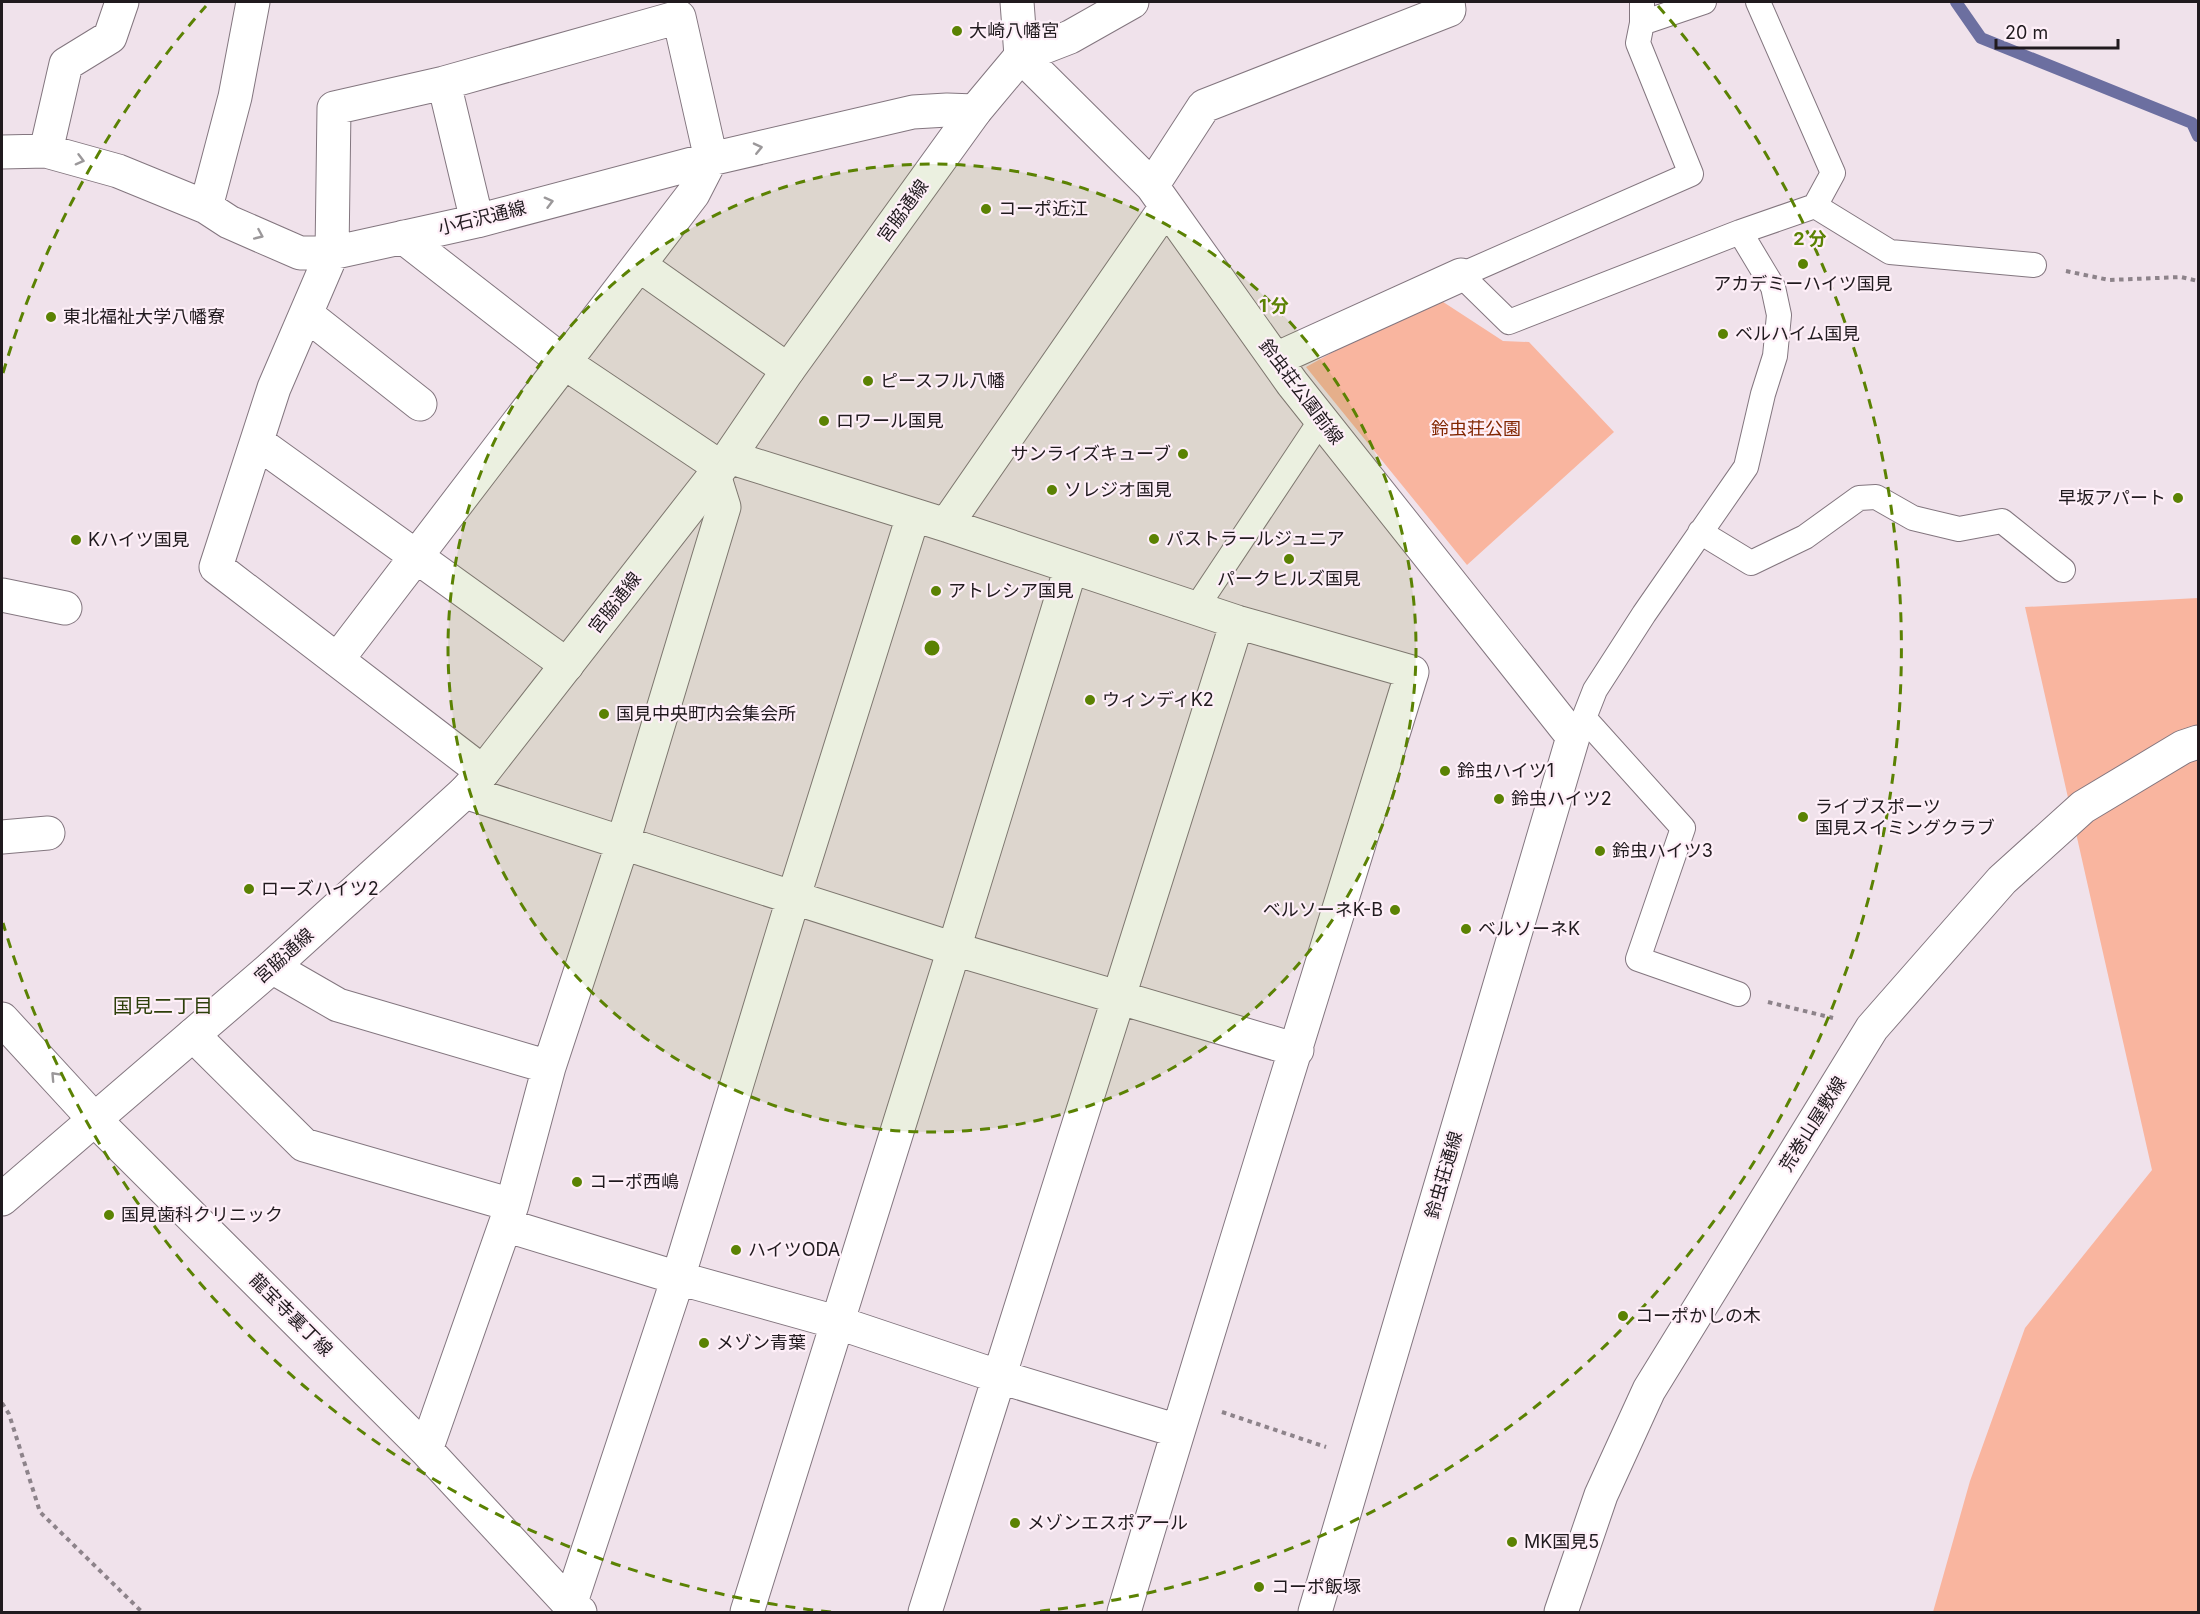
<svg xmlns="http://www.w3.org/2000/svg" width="2200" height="1614" viewBox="0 0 2200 1614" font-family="Inter,'Noto Sans JP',sans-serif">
<rect width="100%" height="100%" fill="#f0e2eb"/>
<path fill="#f9b59f" d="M1434,296L1503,341L1529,342L1614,432L1467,565L1306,367Z
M2198,598V1612H1933L1970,1481L2025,1328L2152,1170L2025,607Z"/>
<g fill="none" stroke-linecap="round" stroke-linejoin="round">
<path stroke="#6c6fa0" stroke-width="12" d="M1956,2L1981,38L2192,123L2198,136"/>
<g stroke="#83767f" stroke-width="26">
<path id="service" d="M1642,2V23L1704,2
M1642,23L1638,43L1691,174L1461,275L1509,322L1740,232L1815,206L1833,173L1758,2
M1815,206L1890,252L2034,265
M1700,532L1751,563L1805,537L1859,498L1876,497L1913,518L1959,529L2002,521L2063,570
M1196,608L1321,420
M1584,718L1683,828L1638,959L1738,994
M1573,737L1584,718L1595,690L1644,614L1746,467L1763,394L1775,356L1779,315L1773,287L1740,232"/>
</g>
<g stroke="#83767f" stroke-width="35">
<path id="minor" d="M1132,2L1070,37L1021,56L1152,186L1292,383L1573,737L1315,1612
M46,151L66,64L110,37L122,2
M2,152L46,151L118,171L206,207L229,222L300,253H332L477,221L711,159L913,112L947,110L975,111
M1152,186L1204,106L1449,10L1448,2
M206,207L235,97L253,2
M477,221L444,83L334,108L332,253L274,388L216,567L483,772
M403,237L565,363L720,467
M639,265L788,370
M306,314L420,404
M1276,359L1461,275
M257,442L567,665
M729,457L946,525L1237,622L1412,672C1316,985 1217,1298 1124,1612
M946,525L1166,207
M2,595L65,608
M337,660L693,194L711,159L679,17L444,83
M465,792C628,844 791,898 954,949L1071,567
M2,837L48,833
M272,967L338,1005L549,1067
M2,1019L94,1119L426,1450L570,1605L580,1612
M193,1035L304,1145L512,1205
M505,1225L678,1278L836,1322L1000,1377L1178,1431
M426,1450L512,1205L549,1067L623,842L724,507L714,475
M570,1605L678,1278L793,899L913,516
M747,1612L954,949L1297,1050
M925,1612L1237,622"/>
</g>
<g stroke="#83767f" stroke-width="35">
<path id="tertiary" d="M2,1199L272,967L465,792L483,772L729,457L788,370L975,111L1021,56L1017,2
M1561,1612L1601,1495L1649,1390L1872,1028L2002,880L2083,807L2183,747L2198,742"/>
</g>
<path stroke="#8d838a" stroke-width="4" stroke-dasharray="4.5 4.5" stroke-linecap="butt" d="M2066,271L2109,280L2181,277L2198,281
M1768,1002L1833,1018
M2,1403L9,1414L40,1512L142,1612
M1222,1412L1326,1447"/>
<use href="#service" stroke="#fff" stroke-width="24"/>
<use href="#minor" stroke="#fff" stroke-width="33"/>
<use href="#tertiary" stroke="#fff" stroke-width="33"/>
</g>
<defs><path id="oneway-chevron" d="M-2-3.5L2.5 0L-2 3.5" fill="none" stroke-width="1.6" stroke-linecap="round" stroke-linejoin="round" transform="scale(1.5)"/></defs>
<g stroke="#9b989a">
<use href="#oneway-chevron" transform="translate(758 148) rotate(-13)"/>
<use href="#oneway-chevron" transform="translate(80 160) rotate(15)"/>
<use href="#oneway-chevron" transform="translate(549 202) rotate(-15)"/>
<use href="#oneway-chevron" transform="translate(259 235) rotate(24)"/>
<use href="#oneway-chevron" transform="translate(55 1076) rotate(-133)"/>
</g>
<circle cx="932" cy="648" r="484" fill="#5b8203" fill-opacity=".12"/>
<g fill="none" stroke="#5b8203" stroke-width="3" stroke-dasharray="10 8">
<circle cx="932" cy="648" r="484"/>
<path d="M831 1612A969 969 0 0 1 3 923M3 373A969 969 0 0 1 206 6M1658 6A969 969 0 0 1 1033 1612"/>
</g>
<g fill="#5b8203" stroke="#feeff8" stroke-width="2">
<circle cx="957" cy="31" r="6"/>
<circle cx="986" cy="209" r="6"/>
<circle cx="1803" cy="264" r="6"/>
<circle cx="51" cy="317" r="6"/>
<circle cx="1723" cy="334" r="6"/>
<circle cx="868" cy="381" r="6"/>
<circle cx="824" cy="421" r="6"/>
<circle cx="1183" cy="454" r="6"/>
<circle cx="1052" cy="490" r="6"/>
<circle cx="2178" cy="498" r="6"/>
<circle cx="1154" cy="539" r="6"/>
<circle cx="76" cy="540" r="6"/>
<circle cx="1289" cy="559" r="6"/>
<circle cx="936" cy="591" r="6"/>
<circle cx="1090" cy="700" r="6"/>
<circle cx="604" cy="714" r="6"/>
<circle cx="1445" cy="771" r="6"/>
<circle cx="1499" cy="799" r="6"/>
<circle cx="1803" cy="817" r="6"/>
<circle cx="1600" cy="851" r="6"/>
<circle cx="249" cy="889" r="6"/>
<circle cx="1395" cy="910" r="6"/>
<circle cx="1466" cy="929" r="6"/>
<circle cx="577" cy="1182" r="6"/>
<circle cx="109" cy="1215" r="6"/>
<circle cx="736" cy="1250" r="6"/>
<circle cx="1623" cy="1316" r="6"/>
<circle cx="704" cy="1343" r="6"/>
<circle cx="1015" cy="1523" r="6"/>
<circle cx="1512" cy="1542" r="6"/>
<circle cx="1259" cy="1587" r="6"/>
</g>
<g text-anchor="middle" stroke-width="4.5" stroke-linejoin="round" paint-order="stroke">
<g font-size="18" fill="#201a1e" stroke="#feeff8" text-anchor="start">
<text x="969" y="37">大崎八幡宮</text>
<text x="998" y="215">コーポ近江</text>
<text x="1803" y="290" text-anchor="middle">アカデミーハイツ国見</text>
<text x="63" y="323">東北福祉大学八幡寮</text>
<text x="1735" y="340">ベルハイム国見</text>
<text x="880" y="387">ピースフル八幡</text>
<text x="836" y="427">ロワール国見</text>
<text x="1171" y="460" text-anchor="end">サンライズキューブ</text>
<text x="1064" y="496">ソレジオ国見</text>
<text x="2166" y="504" text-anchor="end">早坂アパート</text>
<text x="1166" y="545">パストラールジュニア</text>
<text x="88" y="546">Kハイツ国見</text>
<text x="1289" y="585" text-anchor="middle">パークヒルズ国見</text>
<text x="948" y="597">アトレシア国見</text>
<text x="1102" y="706">ウィンディK2</text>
<text x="616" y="720">国見中央町内会集会所</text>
<text x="1457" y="777">鈴虫ハイツ1</text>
<text x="1511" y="805">鈴虫ハイツ2</text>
<text x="1815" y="813">ライブスポーツ<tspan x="1815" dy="21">国見スイミングクラブ</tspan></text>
<text x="1612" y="857">鈴虫ハイツ3</text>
<text x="261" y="895">ローズハイツ2</text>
<text x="1383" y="916" text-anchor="end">ベルソーネK-B</text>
<text x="1478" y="935">ベルソーネK</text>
<text x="589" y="1188">コーポ西嶋</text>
<text x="121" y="1221">国見歯科クリニック</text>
<text x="748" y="1256">ハイツODA</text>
<text x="1635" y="1322">コーポかしの木</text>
<text x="716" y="1349">メゾン青葉</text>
<text x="1027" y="1529">メゾンエスポアール</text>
<text x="1524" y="1548">MK国見5</text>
<text x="1271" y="1593">コーポ飯塚</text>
</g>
<g font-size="18" fill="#201a1e" stroke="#feeff8">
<text transform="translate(903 211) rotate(-54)" y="6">宮脇通線</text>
<text transform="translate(482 218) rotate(-14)" y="6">小石沢通線</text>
<text transform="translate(1301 392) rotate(53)" y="6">鈴虫荘公園前線</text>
<text transform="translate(615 603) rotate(-52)" y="6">宮脇通線</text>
<text transform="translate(284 956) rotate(-42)" y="6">宮脇通線</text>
<text transform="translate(1813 1124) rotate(-58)" y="6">荒巻山屋敷線</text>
<text transform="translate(1444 1175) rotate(-74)" y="6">鈴虫荘通線</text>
<text transform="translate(291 1315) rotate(45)" y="6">龍宝寺裏丁線</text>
</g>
<g font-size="18" fill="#812600" stroke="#feeff8">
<text x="1476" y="435">鈴虫荘公園</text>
</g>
<g font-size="20" fill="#2c3f09" stroke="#feeff8">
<text x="163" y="1013">国見二丁目</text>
</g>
</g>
<circle cx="932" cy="648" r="9" fill="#5b8203" stroke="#feeff8" stroke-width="3"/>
<g font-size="18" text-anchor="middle" font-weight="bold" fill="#5b8203" stroke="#feeff8" stroke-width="4.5" stroke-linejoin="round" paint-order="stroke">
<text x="1810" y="245">2 分</text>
<text x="1274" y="312">1 分</text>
</g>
<rect width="2200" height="1614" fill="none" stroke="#201a1e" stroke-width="6"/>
<path d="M1996 39v9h122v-9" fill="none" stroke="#201a1e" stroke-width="3"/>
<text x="2005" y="39" font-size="18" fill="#201a1e" stroke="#feeff8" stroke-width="4.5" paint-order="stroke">20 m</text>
</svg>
